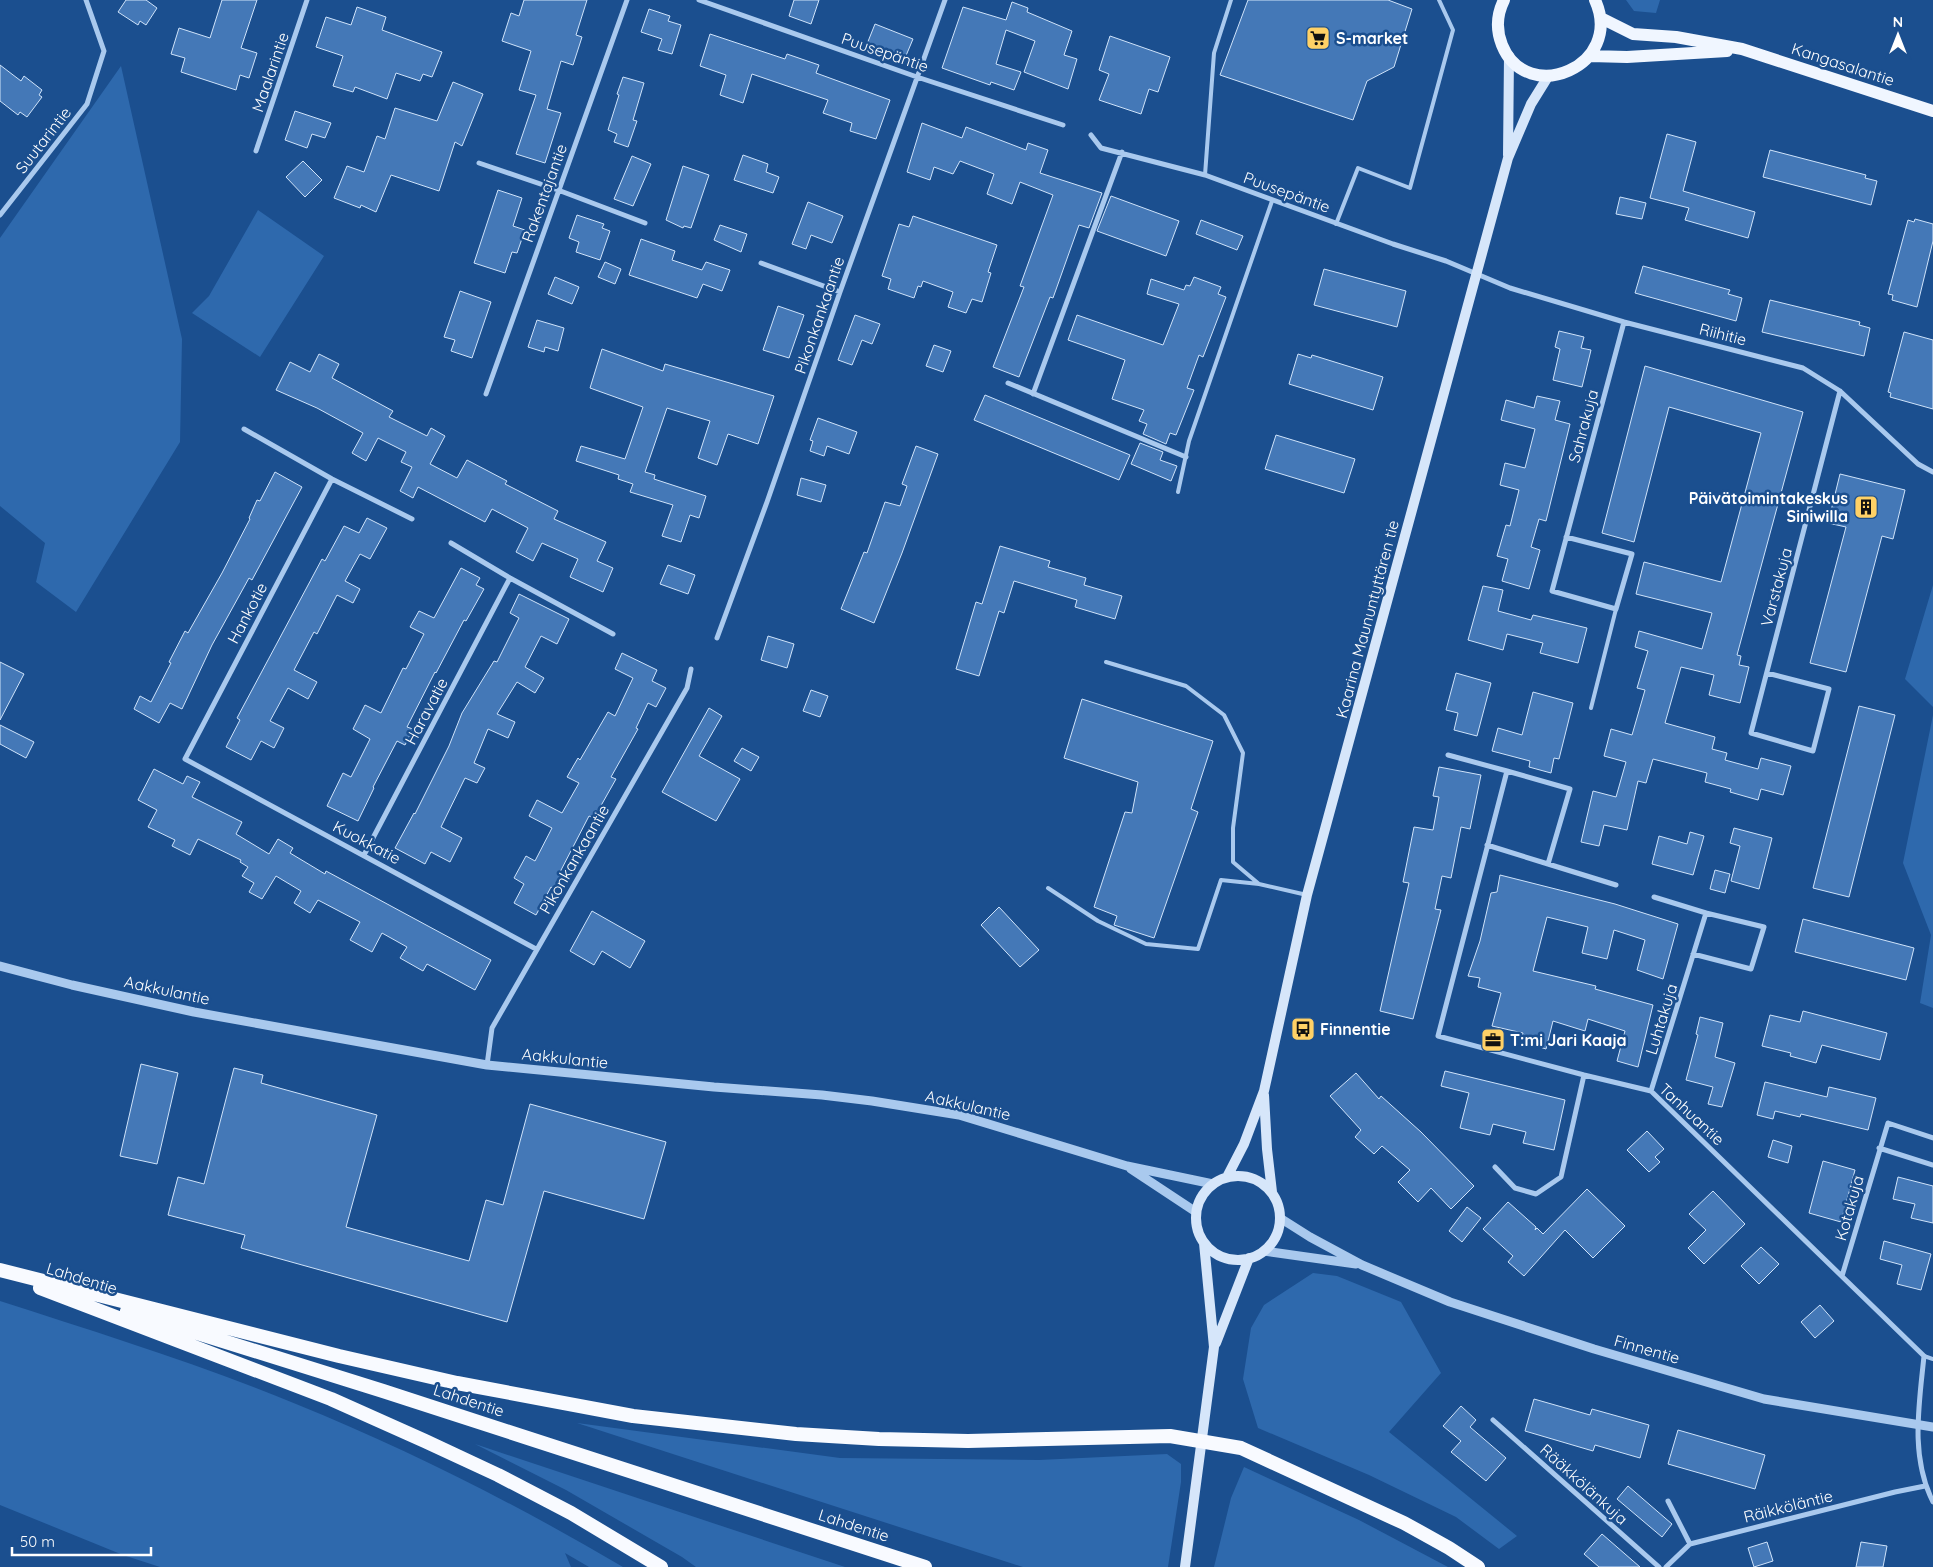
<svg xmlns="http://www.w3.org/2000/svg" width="1933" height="1567" viewBox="0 0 1933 1567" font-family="Quicksand,sans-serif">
<rect width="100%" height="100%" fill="#1b4f8f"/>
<path fill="#2e69ad" d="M1626,0H1660L1656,13L1634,11Z
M121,66L182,339L180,442L76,612L36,582L45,543L0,506V238Z
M258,210L324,256L260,357L192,313L209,296Z
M1933,585V707L1905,679Z
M1933,715V1008L1920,1003L1931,935L1903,863Z
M1313,1273L1337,1276L1401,1302L1441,1373L1389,1432L1517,1536L1499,1549L1456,1517L1369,1475L1258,1428L1243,1379L1251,1328L1264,1305Z
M0,1301C99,1333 199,1364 296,1404C409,1450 518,1505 623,1567H589L565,1553L571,1567H160L123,1555L0,1505Z
M577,1423L840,1458L1039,1460L1167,1454L1181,1464V1482L1168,1567H1023Z
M475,1444L845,1567H696L682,1557L566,1490Z
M1244,1467L1359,1520L1448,1567H1214L1231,1498Z"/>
<path fill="#4478b7" stroke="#cfe3fa" d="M126,0H146L157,8L146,25L140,21L138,25L118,12Z
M222,0H257L241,48L257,53L249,78L240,75L236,90L181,72L185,58L171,54L179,28L210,38Z
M524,0H587L576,35L582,37L573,65L561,61L547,109L561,113L545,163L516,154L536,95L519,90L531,51L502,41L511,13L519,16Z
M794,0H819L811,24L789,16Z
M1248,0H1388L1412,9L1394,67L1367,81L1353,120L1220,75Z
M1012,2L1028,8L1027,12L1072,31L1064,55L1077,59L1068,89L1024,72L1035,41L1006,30L996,64L1021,72L1014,90L991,82L990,85L942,68L963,7L1006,20Z
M357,7L386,17L382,30L442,52L432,77L423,74L420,81L396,73L387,99L355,87L353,92L333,86L343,56L316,47L326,17L351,25Z
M649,9L670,16L668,21L681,25L672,54L658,50L662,39L641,32Z
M875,24L913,39L905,58L867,44Z
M710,34L785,59L787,54L819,65L816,73L890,100L876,139L850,131L852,123L823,113L828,100L752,74L743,103L720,95L726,75L700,66Z
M1110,36L1170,57L1158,92L1149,89L1141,114L1099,100L1109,74L1099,70Z
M0,65L21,81L24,76L42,90L39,95L42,97L27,117L20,112L18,115L0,101Z
M623,77L644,83L633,120L637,121L628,147L614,142L617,134L608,130L619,95L617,94Z
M453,82L483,94L462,146L455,142L439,191L391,175L376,212L361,205L360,208L334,198L347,166L364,172L377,136L385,139L395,108L437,121Z
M295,111L331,123L325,138L312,134L307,148L285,140Z
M922,123L962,138L966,127L1026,150L1028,143L1048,150L1040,173L1102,193L1089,228L1079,225L1053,298L1050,297L1019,377L993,367L1024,287L1020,286L1053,195L1020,182L1012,204L987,194L994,174L960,161L953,174L934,167L930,180L907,172Z
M1667,134L1696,142L1683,191L1755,212L1748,238L1685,220L1689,208L1650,198Z
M1770,150L1866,175L1865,178L1877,181L1871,205L1763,177Z
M743,155L768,164L766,172L779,177L773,193L734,180Z
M632,156L651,164L633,206L614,199Z
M303,161L322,180L305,197L286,177Z
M683,166L709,175L691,228L684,226L683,228L666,220Z
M498,190L522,198L513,226L525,230L517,253L512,252L505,273L474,263Z
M1111,196L1179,221L1166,256L1097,231Z
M1620,197L1646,203L1642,219L1616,214Z
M808,202L843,216L832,243L811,235L806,249L792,244Z
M577,215L604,224L602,228L610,231L600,260L576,252L579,242L569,238Z
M913,216L997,245L988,272L991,273L982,302L972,299L966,313L948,307L953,292L923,281L921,287L918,286L914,298L888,289L891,279L882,276L899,224L909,227Z
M1915,219L1933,224V241L1917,307L1892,300L1893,295L1888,294L1908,220L1914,222Z
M1201,220L1243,236L1237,250L1196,234Z
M720,225L747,234L741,252L714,240Z
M641,239L675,251L672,260L702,270L706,262L730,270L722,291L703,284L697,298L629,275Z
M605,262L621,269L615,284L598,277Z
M1643,266L1730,290L1728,294L1742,298L1736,321L1635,293Z
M1324,269L1406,291L1397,327L1314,305Z
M555,277L579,287L572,304L548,294Z
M1194,277L1221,287L1218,294L1226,297L1203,357L1199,355L1187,388L1194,390L1176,435L1170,433L1166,444L1143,434L1147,424L1139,421L1144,410L1112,399L1125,360L1068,340L1077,315L1163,345L1179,304L1147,294L1151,279L1184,290L1186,285L1190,286Z
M460,291L491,302L472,358L451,351L455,340L444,337Z
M1770,300L1860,322L1859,325L1870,328L1864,356L1762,332Z
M778,306L804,315L789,358L763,350Z
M855,315L880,324L872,344L862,340L852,365L838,360Z
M537,320L564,328L558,351L545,347L544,352L528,347Z
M1559,331L1584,337L1581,348L1591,350L1582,387L1553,380L1560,349L1555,347Z
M1904,332L1933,340V409L1890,397L1891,393L1888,392Z
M934,345L951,351L943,372L926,366Z
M602,349L663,371L665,364L774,396L758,444L728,434L717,465L698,458L710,421L667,408L645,472L655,475L654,479L706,496L699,518L690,515L681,542L662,536L673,505L630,492L633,484L618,479L619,475L576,461L581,446L625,459L643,407L590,388Z
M319,354L339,364L332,378L393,411L389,417L427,436L431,428L445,436L430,464L457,478L467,460L507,481L505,484L558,511L554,519L606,542L597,561L613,568L603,592L570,577L578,559L542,543L533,561L516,552L528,528L492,509L485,522L418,487L413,498L400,491L412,467L401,462L406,452L378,438L366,461L352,453L363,433L317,408L276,390L290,362L310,372Z
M1298,354L1311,358L1312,355L1383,377L1373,410L1289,384Z
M1645,366L1803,412L1737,655L1741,656L1739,665L1749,667L1740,703L1709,695L1714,675L1681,667L1665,723L1715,737L1712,749L1727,753L1725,760L1758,769L1761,758L1791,766L1783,795L1761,789L1758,800L1730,792L1731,789L1705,782L1707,773L1653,759L1646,783L1638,781L1627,830L1604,825L1599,846L1581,842L1593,791L1616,797L1626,762L1604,756L1611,729L1632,735L1645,690L1637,688L1648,651L1635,647L1639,631L1702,649L1712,613L1636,594L1644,562L1721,582L1761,433L1669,407L1634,542L1602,533Z
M985,395L1130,455L1119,480L974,420Z
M1537,396L1560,401L1555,420L1570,424L1546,521L1539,519L1531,547L1540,550L1529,589L1502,581L1508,559L1497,556L1506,525L1510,526L1519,490L1500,485L1505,463L1525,468L1535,429L1501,420L1506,400L1534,408Z
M818,418L857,432L849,454L827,446L824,456L810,451L813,441L810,440Z
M1276,435L1355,459L1344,493L1265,469Z
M1140,443L1163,452L1160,460L1177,466L1171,481L1131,464Z
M916,446L938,454L902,553L874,623L841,609L864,552L867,553L885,502L900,506L907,486L902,484Z
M275,472L302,487L252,580L249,578L212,645L182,709L170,703L159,723L134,709L140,696L151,702L171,663L169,662L185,631L188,633L222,573L250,519L249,518L257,500L260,501Z
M1840,474L1905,490L1893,539L1882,536L1846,672L1810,663L1846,527L1828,523Z
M801,478L826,485L821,502L797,495Z
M367,518L387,528L370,559L360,554L345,581L360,589L353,603L337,595L317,634L314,632L294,670L317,682L308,699L288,688L270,721L284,728L274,748L261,741L251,760L226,747L240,720L237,718L322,559L325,561L344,526L359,533Z
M1000,546L1050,561L1048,567L1086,578L1084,585L1122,596L1115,619L1075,607L1077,600L1014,581L1004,613L999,611L979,676L956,669L976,602L982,604Z
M668,565L695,575L688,594L660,584Z
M461,568L480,578L476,585L484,589L466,621L464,620L436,673L435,672L407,727L413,729L405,745L397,741L373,787L374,788L358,821L327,806L343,773L351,777L370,739L353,729L365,705L381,713L403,668L406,669L424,634L410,627L419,611L434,618Z
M1483,586L1503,590L1498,611L1531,620L1533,615L1587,628L1578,663L1540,653L1543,643L1507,634L1503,650L1468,640Z
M519,594L569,619L557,644L541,636L525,667L544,678L535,693L517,682L497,714L515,722L508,738L488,729L474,763L485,768L477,783L465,778L441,827L462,838L450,862L431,852L425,864L395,848L414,813L415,814L449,746L462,713L494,661L497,662L519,618L510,613Z
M768,636L794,644L787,668L761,660Z
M622,653L657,670L652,681L666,688L656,707L648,703L636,728L638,729L611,777L616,779L594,818L589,816L559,874L563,876L556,890L551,887L536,915L514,903L524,884L514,878L526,856L535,861L552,828L529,816L537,800L562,813L579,783L567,777L578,758L580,760L608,712L615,716L633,678L615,669Z
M0,662L24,674L0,720Z
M1456,673L1491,683L1477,736L1454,730L1458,713L1446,710Z
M811,690L828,696L820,717L803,711Z
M1533,692L1573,703L1559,759L1554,758L1551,773L1529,767L1530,761L1492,751L1498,728L1522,735Z
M1082,699L1213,741L1191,809L1198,812L1154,938L1114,925L1117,916L1094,907L1125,812L1132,813L1138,782L1064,758Z
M1859,706L1895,715L1849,897L1813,888Z
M709,708L722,716L699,756L740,779L716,821L662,792Z
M0,725L34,742L26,758L0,744Z
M742,748L759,757L751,771L734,761Z
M1439,767L1481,775L1470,829L1461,827L1451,878L1442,876L1435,909L1441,910L1413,1019L1380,1011L1409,883L1403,882L1414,827L1433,830L1439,797L1433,796Z
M154,769L183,784L187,776L200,782L192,797L242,822L236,834L269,854L278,839L293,848L290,853L325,874L326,871L491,960L475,990L427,964L423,971L400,958L407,947L382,933L372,952L350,940L360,922L318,900L310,913L294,903L301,891L276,876L262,899L249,892L254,883L242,876L248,867L240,862L241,860L198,839L190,855L172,846L175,840L148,827L157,810L138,800Z
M1734,828L1772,838L1759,889L1731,881L1740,846L1730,843Z
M1690,832L1704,836L1693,875L1652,864L1659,836L1687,844Z
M1715,870L1730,874L1725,893L1710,889Z
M1500,875L1615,904L1678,924L1663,979L1637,970L1645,940L1614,930L1607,959L1582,953L1588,927L1547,917L1533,971L1596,986L1595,989L1653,1005L1638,1067L1617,1061L1625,1031L1588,1019L1585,1031L1553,1021L1546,1049L1521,1041L1523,1033L1492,1026L1501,993L1478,987L1480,978L1468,976L1480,941L1491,893L1497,892Z
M999,907L1039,950L1020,967L981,925Z
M592,911L645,941L630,968L602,951L594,965L570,951Z
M1803,919L1914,948L1906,980L1795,952Z
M1803,1011L1887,1033L1880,1060L1822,1045L1816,1063L1790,1056L1791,1053L1762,1046L1770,1015L1800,1022Z
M1700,1017L1723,1023L1715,1057L1735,1063L1722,1107L1708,1104L1713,1087L1686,1080L1698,1035L1696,1034Z
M141,1064L178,1073L157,1164L120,1156Z
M234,1068L263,1075L261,1083L377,1115L346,1227L469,1261L486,1200L503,1205L530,1104L666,1142L644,1219L544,1191L507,1322L241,1248L245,1235L168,1215L178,1177L204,1184Z
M1445,1071L1565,1100L1554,1150L1523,1143L1526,1132L1493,1124L1490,1135L1460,1128L1469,1093L1441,1086Z
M1356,1073L1379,1099L1381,1096L1421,1132L1474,1186L1451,1209L1431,1188L1418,1202L1398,1182L1410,1170L1382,1146L1374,1154L1355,1137L1361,1130L1330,1096Z
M1765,1082L1827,1097L1829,1087L1876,1098L1868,1130L1801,1114L1800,1117L1775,1111L1773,1119L1757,1115Z
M1647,1131L1664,1149L1655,1157L1660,1162L1649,1172L1627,1150Z
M1773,1140L1792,1146L1788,1163L1768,1157Z
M1823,1161L1855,1170L1841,1222L1809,1213Z
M1898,1177L1933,1186V1223L1911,1218L1915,1204L1893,1199Z
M1587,1189L1625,1226L1593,1258L1565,1230L1524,1276L1508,1262L1513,1256L1483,1229L1508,1202L1536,1227L1535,1230L1537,1228L1543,1234Z
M1713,1191L1745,1224L1704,1264L1688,1248L1706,1230L1689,1214Z
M1467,1207L1481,1218L1462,1242L1449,1231Z
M1884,1241L1931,1254L1921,1290L1897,1284L1902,1265L1880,1259Z
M1761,1247L1779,1264L1759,1284L1741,1266Z
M1820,1305L1834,1321L1815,1338L1801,1322Z
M1534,1399L1590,1415L1592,1409L1649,1425L1640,1458L1595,1445L1593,1451L1525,1431Z
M1461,1406L1476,1420L1470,1427L1506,1458L1486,1481L1451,1452L1461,1441L1443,1426Z
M1678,1430L1765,1455L1755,1489L1668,1464Z
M1628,1486L1672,1524L1662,1537L1617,1499Z
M1602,1534L1640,1567H1599L1584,1554Z
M1767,1542L1773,1561L1754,1567L1748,1548Z
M1861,1542L1887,1546L1883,1567H1856Z"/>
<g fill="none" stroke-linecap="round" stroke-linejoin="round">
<path stroke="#a9c9ee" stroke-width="4" d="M1205,175L1214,53L1231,0
M1336,224L1358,168L1410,188L1453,30L1439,0
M1178,492L1189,441L1272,201
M1106,662L1186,686L1224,715L1243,753L1233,828V862L1259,884L1307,895
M1591,708L1616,609
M1048,888L1098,921L1146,944L1198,949L1221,880L1259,884
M1924,1356L1933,1359"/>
<path stroke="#a9c9ee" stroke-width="5" d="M699,0L917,77L1063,125
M1091,135L1101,148L1205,175L1393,244L1446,261L1510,288L1624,322L1803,368L1840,391L1918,464L1933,472
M256,151L307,0
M479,163L558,190L645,223
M0,215L87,104L104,51L86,0
M761,263L840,292
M1008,383L1186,457
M486,394L627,0
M1033,394L1122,152
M244,429L332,479L412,519
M332,479L185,759L536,949
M1566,537L1632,554L1616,609L1552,591L1624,322
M451,543L510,578L613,634
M717,638L767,502L840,292L945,0
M1767,673L1829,689L1813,751L1751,733L1840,391
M1448,755L1507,771
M1487,845L1548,864L1570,789L1507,771L1438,1036L1584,1075L1651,1091L1924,1356C1919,1406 1910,1456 1933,1502
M364,855L510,578
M1548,864L1616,885
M1654,897L1706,913
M487,1065L492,1028L687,688L691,669
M1651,1091L1706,913L1764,927L1751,969L1693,954
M1879,1148L1933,1165
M1495,1167L1515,1188L1536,1194L1561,1177L1584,1075
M1842,1276L1888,1123L1933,1138
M1493,1420L1659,1567
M1668,1501L1690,1544
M1666,1567L1690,1544L1895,1492L1925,1486"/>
<path stroke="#a9c9ee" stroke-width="9" d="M0,966L72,985L194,1012L487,1065L714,1087L822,1095L872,1101L959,1115L1127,1166L1213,1184
M1131,1169L1196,1212
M1280,1218L1310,1237L1362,1265L1450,1302L1594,1349L1764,1399L1933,1427
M1264,1251L1356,1264"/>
<path stroke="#d6e6fa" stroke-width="10" d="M1508,155L1509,56
M1264,1095L1267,1149L1272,1192
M1196 1218a42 42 0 1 1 84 0a42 42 0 1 1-84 0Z
M1227,1177L1244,1144L1264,1091L1307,895L1508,158L1531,104L1549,75
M1216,1343L1249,1258
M1185,1567L1214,1347L1204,1243"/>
<path stroke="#f0f6ff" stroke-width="12" d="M1504,0C1497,14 1496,30 1502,45C1527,107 1625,66 1595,0
M1601,18L1633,34L1676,37L1742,49L1933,111
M1590,56L1627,57L1727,51"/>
<path stroke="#f8faff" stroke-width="14" d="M0,1270L339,1356L457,1383L633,1416L796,1434L879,1439L968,1441L1170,1436L1241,1448L1404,1523L1449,1548L1478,1567
M40,1288L331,1399L425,1441L498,1475L571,1513L661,1567
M127,1311L383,1391L925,1567"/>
</g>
<defs>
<g id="supermarket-square" transform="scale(1.25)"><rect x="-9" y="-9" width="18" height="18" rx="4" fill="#ffd166" stroke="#1b4f8f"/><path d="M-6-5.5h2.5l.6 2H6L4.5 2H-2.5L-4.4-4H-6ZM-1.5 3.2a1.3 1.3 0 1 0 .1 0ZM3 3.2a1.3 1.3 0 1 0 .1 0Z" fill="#111"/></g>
<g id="building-square" transform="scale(1.25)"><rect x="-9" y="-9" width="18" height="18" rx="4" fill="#ffd166" stroke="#1b4f8f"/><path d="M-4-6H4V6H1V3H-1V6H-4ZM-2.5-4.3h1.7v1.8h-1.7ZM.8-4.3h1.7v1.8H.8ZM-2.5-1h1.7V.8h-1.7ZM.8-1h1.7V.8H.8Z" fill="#111"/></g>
<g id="bus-square" transform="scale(1.25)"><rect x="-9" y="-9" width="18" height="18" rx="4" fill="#ffd166" stroke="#1b4f8f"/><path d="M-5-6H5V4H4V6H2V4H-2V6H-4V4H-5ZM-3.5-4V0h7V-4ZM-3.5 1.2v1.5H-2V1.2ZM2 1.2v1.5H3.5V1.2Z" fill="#111"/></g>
<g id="office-square" transform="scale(1.25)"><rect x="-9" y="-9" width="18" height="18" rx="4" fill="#ffd166" stroke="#1b4f8f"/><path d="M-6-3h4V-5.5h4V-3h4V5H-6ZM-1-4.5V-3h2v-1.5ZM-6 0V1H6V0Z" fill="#111"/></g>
</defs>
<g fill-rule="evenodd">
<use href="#supermarket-square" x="1318" y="38"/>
<use href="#building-square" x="1866" y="507"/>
<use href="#bus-square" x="1303" y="1029"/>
<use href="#office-square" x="1493" y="1040"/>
</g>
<g text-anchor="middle" stroke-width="5" stroke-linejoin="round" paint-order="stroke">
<g font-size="16" font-weight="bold" fill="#fff" stroke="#1b4f8f" text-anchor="start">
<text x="1336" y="44">S-market</text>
<text x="1848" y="504" text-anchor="end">Päivätoimintakeskus<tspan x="1848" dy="18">Siniwilla</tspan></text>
<text x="1320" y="1035">Finnentie</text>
<text x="1510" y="1046">T:mi Jari Kaaja</text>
</g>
<g font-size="16" fill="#fff" stroke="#1b4f8f">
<text transform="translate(885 52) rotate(19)" y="6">Puusepäntie</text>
<text transform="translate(1843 64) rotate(18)" y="6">Kangasalantie</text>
<text transform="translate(270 72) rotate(-71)" y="6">Maalarintie</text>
<text transform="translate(43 140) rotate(-52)" y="6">Suutarintie</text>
<text transform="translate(1287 192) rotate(20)" y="6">Puusepäntie</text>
<text transform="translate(544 193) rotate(-70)" y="6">Rakentajantie</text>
<text transform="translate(819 315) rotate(-71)" y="6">Pikonkankaantie</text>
<text transform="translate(1723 334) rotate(14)" y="6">Riihitie</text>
<text transform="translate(1583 426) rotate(-75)" y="6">Sahrakuja</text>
<text transform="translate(1776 587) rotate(-75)" y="6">Varstakuja</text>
<text transform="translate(247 613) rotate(-62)" y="6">Hankotie</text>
<text transform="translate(1367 619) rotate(-75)" y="6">Kaarina Maununtyttären tie</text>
<text transform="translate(426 711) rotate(-62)" y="6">Haravatie</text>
<text transform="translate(367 842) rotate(28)" y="6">Kuokkatie</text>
<text transform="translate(574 859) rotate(-60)" y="6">Pikonkankaantie</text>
<text transform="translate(167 990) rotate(12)" y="6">Aakkulantie</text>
<text transform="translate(1661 1019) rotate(-73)" y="6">Luhtakuja</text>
<text transform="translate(565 1058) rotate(6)" y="6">Aakkulantie</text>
<text transform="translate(968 1105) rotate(13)" y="6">Aakkulantie</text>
<text transform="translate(1692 1114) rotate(43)" y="6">Tanhuantie</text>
<text transform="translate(1849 1208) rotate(-74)" y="6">Kotakuja</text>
<text transform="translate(82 1278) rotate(17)" y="6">Lahdentie</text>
<text transform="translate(1647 1349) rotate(16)" y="6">Finnentie</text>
<text transform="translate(469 1400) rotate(18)" y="6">Lahdentie</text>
<text transform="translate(1584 1484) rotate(42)" y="6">Rääkkölänkuja</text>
<text transform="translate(1788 1506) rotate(-14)" y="6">Räikköläntie</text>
<text transform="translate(854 1525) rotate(18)" y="6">Lahdentie</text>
</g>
</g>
<g transform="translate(1898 35)" stroke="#1b4f8f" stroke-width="4" paint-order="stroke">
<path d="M0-4L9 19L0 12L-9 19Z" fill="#ffffff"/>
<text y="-8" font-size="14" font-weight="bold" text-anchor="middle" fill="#ffffff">N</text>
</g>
<path d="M12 1547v8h139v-8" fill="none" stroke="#ffffff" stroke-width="2.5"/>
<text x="20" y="1547" font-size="15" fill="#ffffff" stroke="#1b4f8f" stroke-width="4" paint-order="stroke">50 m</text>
</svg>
